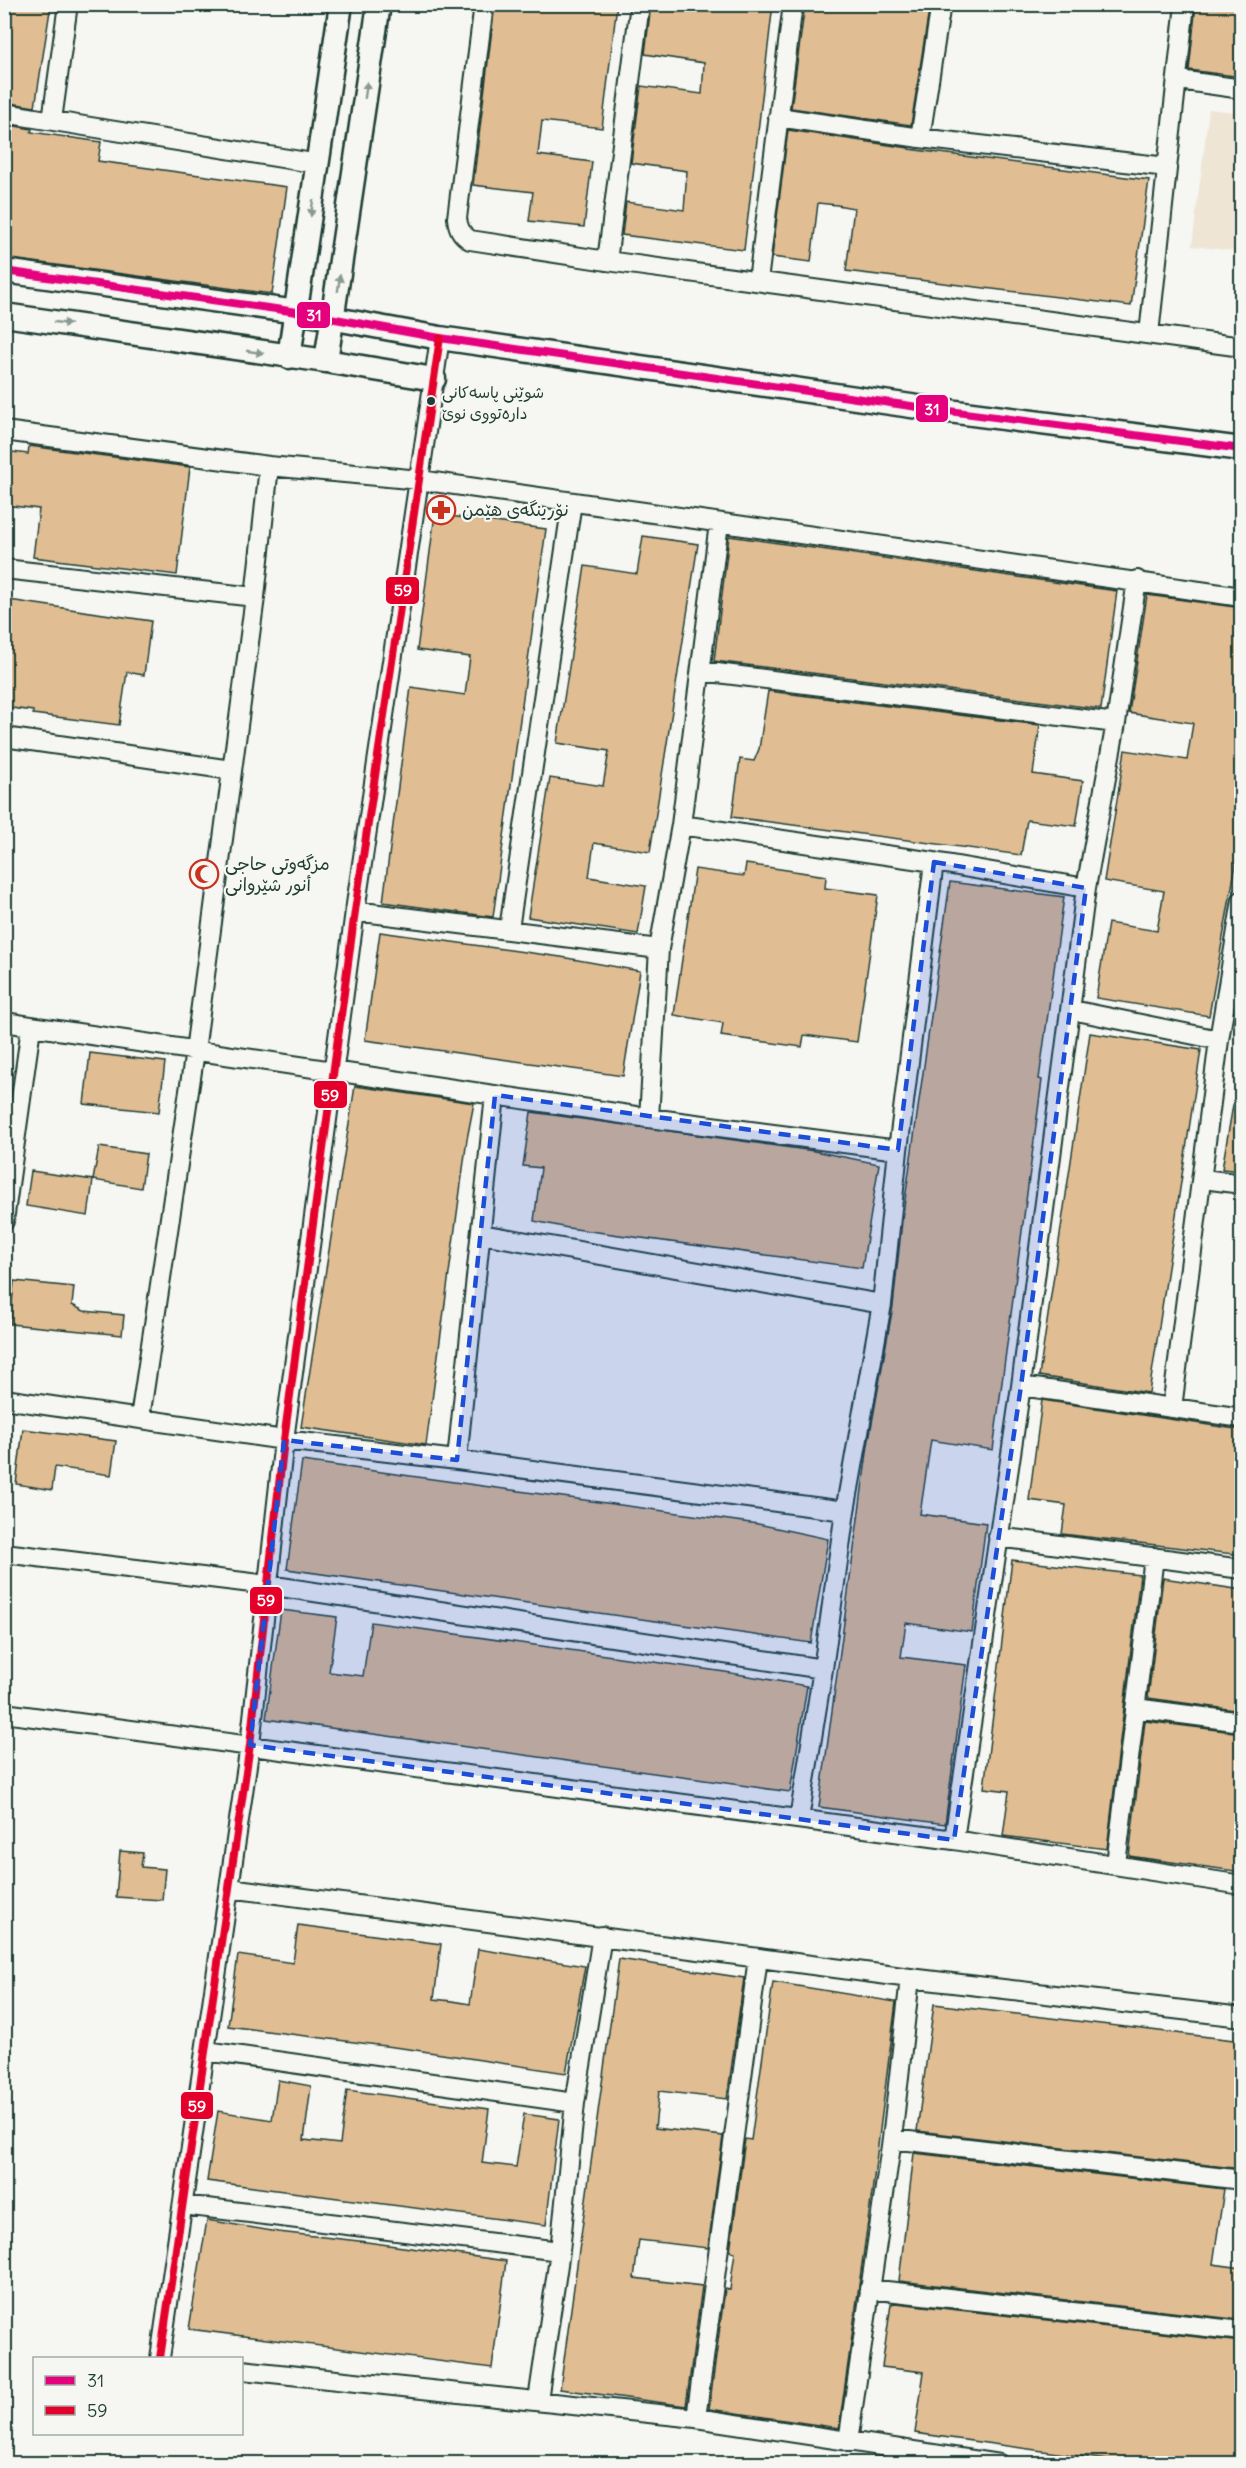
<svg xmlns="http://www.w3.org/2000/svg" width="1246" height="2468" viewBox="0 0 1246 2468" font-family="Delius,'Playpen Sans Arabic',sans-serif">
<rect width="100%" height="100%" fill="#f6f6f2"/>
<filter id="ink" filterUnits="userSpaceOnUse"><feTurbulence type="fractalNoise" baseFrequency=".0167" numOctaves="2"/><feDisplacementMap in="SourceGraphic" scale="12" xChannelSelector="R" yChannelSelector="G"/><feConvolveMatrix kernelMatrix="1 2 1 2 8 2 1 2 1" color-interpolation-filters="sRGB"/></filter>
<g filter="url(#ink)">
<path fill="#efe5d5" d="M1209,109L1241,113L1242,195L1235,251L1192,246Z"/>
<path fill="#e0bd92" stroke="#1f3d34" stroke-width="1.5" d="M4,4H51L35,107L4,102Z
M495,4H617L602,128L542,121L538,155L592,162L584,227L529,221L533,192L473,185Z
M651,4H773L744,250L622,235L626,202L684,210L687,171L631,163L641,86L702,94L704,63L645,54Z
M805,4H930L911,125L791,108Z
M1196,4H1242V77L1189,70Z
M4,124L32,129L31,132L101,142L98,161L287,187L272,294L4,258Z
M788,130L909,148V149L1149,180L1131,306L846,271L854,208L837,205L818,203L811,262L772,257Z
M29,446L190,467L177,575L33,557L39,509L4,505V451L28,454Z
M435,514L546,529L493,917L383,902L411,687L465,695L470,657L417,650Z
M643,536L698,544L650,852L594,843L589,877L646,886L638,934L528,917L550,778L603,786L609,751L557,743L585,566L637,574Z
M729,536L1117,591L1101,709L714,661Z
M1147,595L1242,608V830L1209,1016L1096,998L1108,923L1157,931L1164,891L1104,881L1125,750L1187,760L1193,723L1129,713Z
M9,600L151,621L144,675L127,672L119,725L33,714V711L4,707V637Z
M768,691L1040,725L1033,774L1083,781L1076,826L1027,820L1021,855L732,817L740,759L754,761L759,749Z
M746,864L826,876L825,888L878,895L857,1042L804,1035L802,1047L721,1036L723,1023L674,1015L695,869L744,876Z
M950,882L1064,897L1039,1079L1042,1080L993,1450L931,1440L920,1514L986,1523L972,1632L906,1623L901,1657L966,1665L945,1824L819,1807L868,1445L893,1306L902,1221Z
M380,932L561,957L640,971L623,1076L365,1040Z
M1090,1033L1201,1050L1149,1393L1039,1376Z
M90,1053L165,1062L159,1112L84,1104Z
M355,1086L474,1103L467,1139L426,1445L301,1427Z
M1233,1105H1242V1171L1222,1169Z
M531,1112L814,1151L879,1164L862,1268L568,1228L534,1221L541,1168L523,1166Z
M99,1147L146,1154L141,1188L93,1180Z
M31,1171L93,1180L88,1216L26,1206Z
M14,1281L74,1287L72,1305L84,1311L124,1315L122,1335L10,1324Z
M1042,1400L1242,1430V1555L1062,1534L1066,1505L1029,1500Z
M23,1429L116,1441L111,1475L55,1467L52,1490L16,1484Z
M302,1461L758,1524L828,1539L811,1643L287,1569Z
M1012,1560L1140,1575L1107,1849L1003,1836L1009,1791L984,1788Z
M1163,1578L1242,1590V1711L1148,1698Z
M281,1610L337,1617L329,1672L363,1676L371,1622L725,1672L807,1686L790,1792L266,1719Z
M1145,1721L1242,1733V1872L1129,1856Z
M120,1851L143,1853L141,1867L165,1869L162,1900L116,1897Z
M298,1925L441,1944L434,1999L452,2001L470,2004L478,1949L585,1966L566,2073L409,2049L228,2026L238,1955L293,1963Z
M619,1959L744,1978L727,2099L659,2091L655,2128L723,2136L708,2248L639,2240L634,2278L702,2286L686,2406L560,2389Z
M773,1982L896,2002L872,2193L839,2428L709,2409L725,2289L730,2290L732,2273L735,2252L730,2251L745,2139L751,2140Z
M934,2004L1242,2041V2169L917,2131Z
M278,2080L311,2086L304,2140L340,2144L347,2090L489,2109L482,2163L516,2167L524,2114L559,2119L546,2225L207,2181L218,2111L272,2120Z
M914,2153L1224,2189L1213,2264L1242,2268V2320L899,2281Z
M207,2220L278,2232L359,2241L506,2261L492,2368L189,2329Z
M896,2303L1242,2342V2443L1239,2463H1129L915,2433L924,2372L882,2367L891,2304Z"/>
<g fill="none" stroke-linecap="round" stroke-linejoin="round">
<g stroke="#1f3d34" stroke-width="22">
<path id="minor" d="M484,4L457,218C458,228 461,234 470,240L607,261L1242,347
M1179,80L1242,89
M4,113L319,164
M778,117L920,138L1167,167
M52,120L68,4
M920,138L941,4
M607,261L640,4
M758,281L793,4
M1149,334L1185,4
M4,431L269,466L420,480L1242,597
M4,569L255,597
M701,671L1116,723
M4,737L231,770
M681,825L934,862L1086,888
M355,911L659,949
M509,929L572,502
M1072,1010L1219,1040
M4,1022L649,1118L898,1150
M649,1118L659,949L681,825L719,523
M1203,1179L1242,1184
M4,1221L31,1027
M481,1234L882,1304
M1021,1386L1242,1418
M4,1399L284,1440L457,1460L845,1511
M1172,1408L1219,1040L1242,900
M140,1418L195,1051L255,597L269,466
M457,1460L495,1095
M998,1537L1242,1569
M4,1553L268,1585L823,1669
M1135,1708L1242,1722
M4,1713L954,1840L1242,1885
M799,1819L823,1669L845,1511L882,1304L898,1150L934,862
M954,1840L1021,1386L1086,888L1116,723L1137,580
M1116,1864L1154,1557
M230,1888L910,1978L1242,2017
M206,2051L575,2103
M892,2139L1242,2180
M183,2205L560,2251
M869,2289L1242,2331
M160,2358L250,1745L284,1440L355,911L440,338
M242,2370L696,2418L999,2464
M538,2400L560,2251L575,2103L602,1936
M696,2418L758,1958
M848,2442L892,2139L910,1978"/>
</g>
<g stroke="#1f3d34" stroke-width="27">
<path id="tertiary" d="M4,271L297,312L440,338L918,407L1242,449
M4,315L326,361L434,379
M289,357L341,4
M326,361L379,4"/>
</g>
<use href="#minor" stroke="#f6f6f2" stroke-width="18"/>
<use href="#tertiary" stroke="#f6f6f2" stroke-width="22"/>
<g stroke="#f6f6f2" stroke-width="12">
<path id="bus-1" d="M4,271L297,312L440,338L918,407L1242,449"/>
</g>
<g stroke="#f6f6f2" stroke-width="12">
<path id="bus-2" d="M160,2358L250,1745L284,1440L355,911L440,338"/>
</g>
<use href="#bus-1" stroke="#e5007d" stroke-width="8"/>
<use href="#bus-2" stroke="#e4002b" stroke-width="8"/>
</g>
<defs><path id="oneway-solid" d="M-6-.8H1V-3.2L6.5 0L1 3.2V.8H-6Z" transform="scale(1.5)"/></defs>
<g fill="#8a9a93">
<use href="#oneway-solid" transform="translate(366 90) rotate(-82)"/>
<use href="#oneway-solid" transform="translate(312 208) rotate(98)"/>
<use href="#oneway-solid" transform="translate(339 283) rotate(-82)"/>
<use href="#oneway-solid" transform="translate(62 323) rotate(8)"/>
<use href="#oneway-solid" transform="translate(255 352) rotate(8)"/>
</g>
</g>
<path fill="#1d4ed8" fill-opacity="0.2" stroke="#1d4ed8" stroke-width="4.5" stroke-dasharray="12 8" stroke-linejoin="round" d="M934,862L1086,888L1021,1386L954,1840L250,1745L284,1440L457,1460L495,1095L898,1150Z"/>
<defs>
<g id="pharmacy-ring" transform="scale(1.5)"><circle r="9.5" fill="#f6f6f2" stroke="#c8321e" stroke-width="1.5"/><path d="M-2-6h4v4h4v4h-4v4h-4v-4h-4v-4h4Z" fill="#c8321e"/></g>
<g id="mosque-ring" transform="scale(1.5)"><circle r="9.5" fill="#f6f6f2" stroke="#c8321e" stroke-width="1.5"/><path d="M3.5-4.9A6 6 0 1 0 3.5 4.9A5 5 0 1 1 3.5-4.9Z" fill="#c8321e"/></g>
</defs>
<g fill-rule="evenodd">
<use href="#pharmacy-ring" x="441" y="510"/>
<use href="#mosque-ring" x="204" y="874"/>
</g>
<circle fill="#1f3d34" stroke="#f6f6f2" stroke-width="2" cx="431" cy="401" r="5"/>
<g text-anchor="middle" stroke-width="4.5" stroke-linejoin="round" paint-order="stroke">
<g font-size="16" fill="#1f3d34" stroke="#f6f6f2" text-anchor="start">
<text x="442" y="398">شوێنی پاسەکانی<tspan x="442" dy="21">دارەتووی نوێ</tspan></text>
</g>
<g font-size="18" fill="#1f3d34" stroke="#f6f6f2" text-anchor="start">
<text x="462" y="516">نۆرینگه‌ی هێمن</text>
<text x="225" y="870">مزگەوتی حاجی<tspan x="225" dy="21">أنور شێروانی</tspan></text>
</g>
</g>
<g stroke="#f6f6f2" stroke-width="2">
<rect x="296" y="301" width="35" height="28" rx="6" fill="#e5007d"/>
<rect x="915" y="394" width="34" height="29" rx="6" fill="#e5007d"/>
<rect x="385" y="576" width="35" height="29" rx="6" fill="#e4002b"/>
<rect x="313" y="1080" width="35" height="29" rx="6" fill="#e4002b"/>
<rect x="249" y="1586" width="34" height="29" rx="6" fill="#e4002b"/>
<rect x="180" y="2091" width="34" height="29" rx="6" fill="#e4002b"/>
</g>
<g font-size="16" text-anchor="middle" font-weight="bold" fill="#fff">
<text x="314" y="321">31</text>
<text x="932" y="415">31</text>
<text x="403" y="596">59</text>
<text x="330" y="1101">59</text>
<text x="266" y="1606">59</text>
<text x="197" y="2112">59</text>
</g>
<rect width="1246" height="2468" fill="none" stroke="#f6f6f2" stroke-width="24"/>
<rect x="12" y="12" width="1222" height="2444" fill="none" stroke="#1f3d34" stroke-width="2" filter="url(#ink)"/>
<rect x="33" y="2357" width="210" height="78" fill="#f6f6f2" stroke="#a0aca6" stroke-width="1.5"/>
<rect x="45" y="2376" width="30" height="9" fill="#e5007d" stroke="#a0aca6" stroke-width="1.5"/>
<text x="87" y="2387" font-size="18" fill="#1f3d34">31</text>
<rect x="45" y="2406" width="30" height="9" fill="#e4002b" stroke="#a0aca6" stroke-width="1.5"/>
<text x="87" y="2417" font-size="18" fill="#1f3d34">59</text>
</svg>
